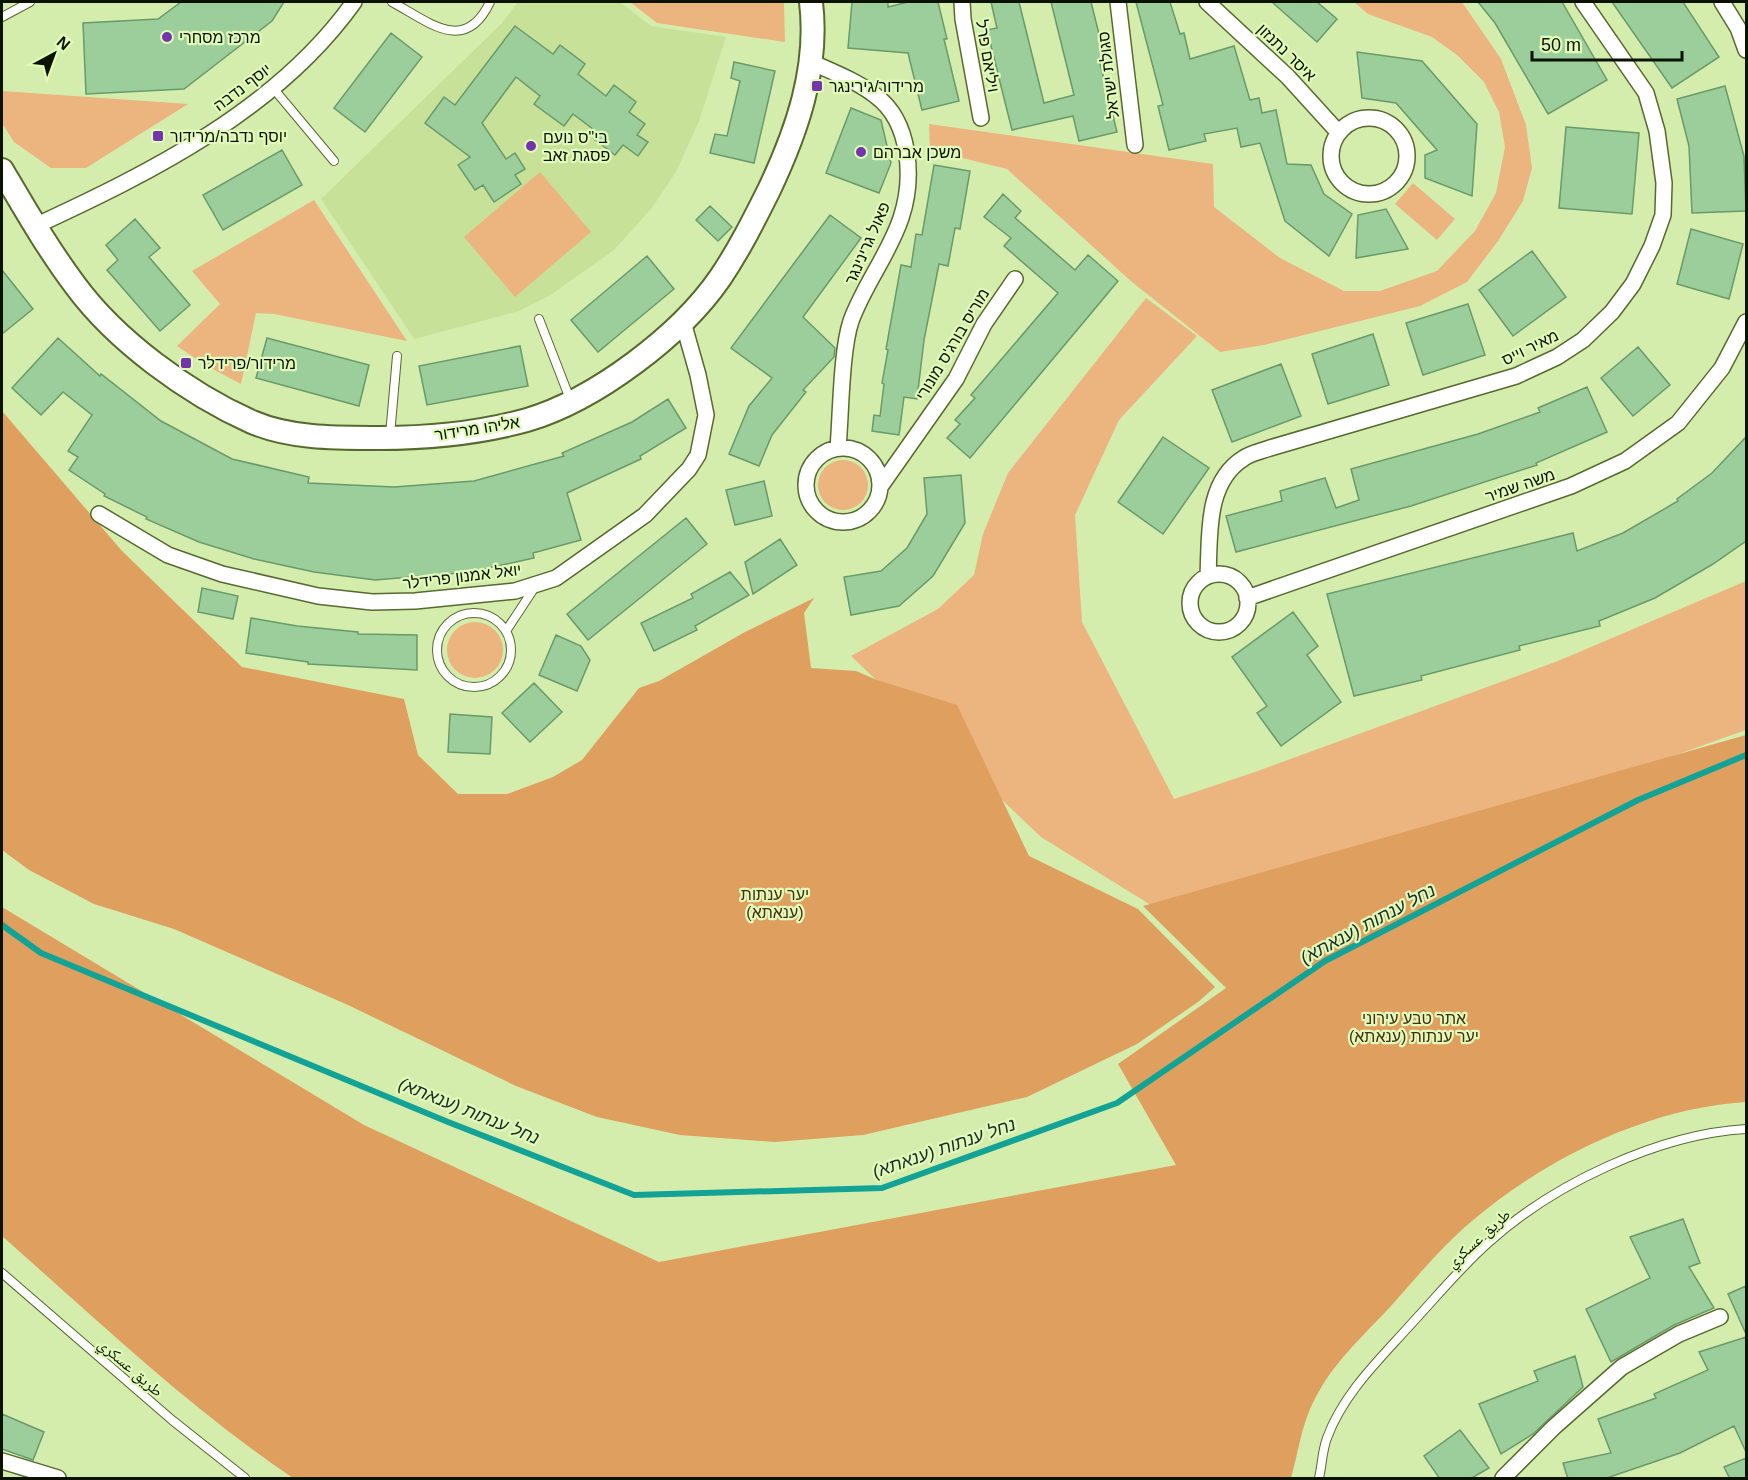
<svg xmlns="http://www.w3.org/2000/svg" width="1748" height="1480" viewBox="0 0 1748 1480" font-family="Arial,'Noto Naskh Arabic','Noto Sans Hebrew',sans-serif">
<rect width="100%" height="100%" fill="#d5edac"/>
<path fill="#c7e199" d="M518,2H620L651,26L726,37L699,121L676,172L651,209L614,250L549,296L519,311L414,339L321,199L502,23Z"/>
<path fill="#ecb47e" d="M630,2H784L785,42L657,23Z
M1354,2H1462L1501,59L1526,125L1532,168L1523,201L1498,241L1467,282L1420,306L1264,345L1220,352L1132,282L1007,169L930,150L929,124L1213,164L1214,207L1280,258L1344,291H1380L1437,271L1475,231L1496,193L1505,147L1499,112L1484,82L1457,55L1432,37L1368,14Z
M2,91L188,104L86,168H51L14,142L2,123Z
M540,172L591,232L515,297L464,237Z
M1413,183L1455,219L1437,240L1395,204Z
M314,200L407,341L274,314L256,313L241,384L205,365L177,346L220,304L192,271Z
M1146,298L1197,336L1119,420L1075,515L1082,622L1174,799L1255,772L1558,661L1746,581V730L1188,928L1041,837L851,656L938,609L974,575L983,534L1008,473Z
M818 485a25 25 0 1 1 50 0a25 25 0 1 1-50 0Z
M447 650a28 28 0 1 1 56 0a28 28 0 1 1-56 0Z"/>
<path fill="#de9f5f" d="M2,411L122,551L242,667L404,699L418,755L458,794H507L553,777L582,760L639,688L659,681L745,632L814,598L804,613L811,668L856,671L877,680L957,705L1029,856L1138,909L1215,987L1198,1002L1137,1044L1027,1097L863,1135L775,1142L680,1135L597,1117L516,1086L348,1005L174,929L94,904L29,870L2,850Z
M1746,735V1102C1648,1108 1546,1158 1472,1221C1442,1246 1417,1277 1391,1306C1366,1333 1336,1360 1318,1393C1301,1423 1300,1447 1291,1478H293C189,1408 96,1319 2,1236V907L364,1125L659,1262L1176,1165L1118,1064L1226,988L1143,906Z"/>
<g fill="none" stroke-linecap="round" stroke-linejoin="round">
<path stroke="#12a396" stroke-width="6" d="M2,925L41,953L448,1122L634,1195L882,1188L1117,1103L1325,961L1638,800L1746,755"/>
</g>
<path fill="#9bce9b" stroke="#699a6a" stroke-width="1.5" d="M181,2H284L272,21L184,89L86,94L83,23L158,19Z
M852,2H888V7L908,2H938L947,39H944L959,101L922,110L908,53L848,48Z
M991,2H1019L1044,103L1074,95L1051,2H1091L1106,62L1100,63L1117,132L1079,141L1073,116L1012,130L987,30L997,28Z
M1136,2H1170L1180,34L1184,33L1190,59L1234,46L1250,100L1259,98L1262,113L1276,110L1287,164L1311,165L1324,194L1352,214L1329,256L1285,221L1260,143L1241,147L1237,128L1204,134L1206,141L1169,150L1158,106L1163,105Z
M1272,2H1317L1337,19L1317,42Z
M1478,2H1562L1607,80L1548,114L1495,23Z
M1612,2H1683L1719,57L1672,88Z
M515,26L553,54L560,45L585,64L578,74L606,96L614,85L636,102L629,112L645,124L637,135L648,142L638,156L623,145L615,155L594,139L598,133L573,114L564,126L534,104L540,96L516,77L482,123L506,159L515,153L525,169L515,175L521,184L494,202L483,185L475,190L458,165L470,157L425,123L444,97L455,105Z
M391,33L422,57L365,132L334,108Z
M1357,52L1422,61L1477,124L1472,196L1425,178V155L1437,150L1396,103L1362,98Z
M734,62L775,71L754,163L710,153L715,134L727,136L740,81L731,78Z
M1725,86L1744,156L1746,211L1692,213L1689,146L1677,99Z
M851,108L881,120L891,163L879,193L826,173Z
M1566,127L1639,133L1632,214L1559,208Z
M282,150L302,185L223,230L203,195Z
M934,165L970,171L960,229L955,228L948,266L939,264L924,340L917,399L904,397L899,435L872,431L874,415L880,416L884,384L882,383L888,350L886,349L901,265L911,267L916,234L922,235Z
M1003,194L1021,211L1015,218L1075,270L1088,255L1118,281L970,458L947,438L960,424L955,420L975,398L971,395L1058,293L1004,246L1011,238L984,217Z
M710,206L732,227L718,241L696,220Z
M1386,209L1408,249L1356,258L1358,215Z
M830,215L861,238L803,317L835,348L834,357L803,390L806,392L772,435L759,466L729,454L749,406L772,378L731,348Z
M135,219L160,248L149,257L190,305L160,331L107,270L118,260L106,245Z
M1691,229L1743,244L1729,299L1677,284Z
M1532,251L1566,297L1513,336L1479,290Z
M647,256L674,289L598,352L571,320Z
M2,270L33,309L2,334Z
M1468,304L1485,355L1423,375L1406,323Z
M1373,334L1389,385L1328,404L1312,354Z
M58,338L100,376L101,374L161,421L232,459L309,477L308,483L394,487L474,481L564,456L562,453L632,422L668,399L686,428L640,456L641,459L567,493L581,540L533,553L534,558L471,572L375,580L314,572L254,559L199,542L146,519L147,517L104,496L105,494L69,470L78,457L68,451L92,415L63,392L41,415L12,388Z
M267,338L369,365L359,406L256,378Z
M520,346L528,386L427,405L419,366Z
M1638,347L1670,385L1633,416L1601,378Z
M1281,364L1301,416L1232,442L1212,390Z
M1587,387L1607,432L1536,463L1537,465L1411,506L1236,552L1226,516L1282,501L1280,491L1325,478L1336,508L1359,500L1351,469L1478,434L1540,412L1538,408Z
M1163,437L1209,468L1163,534L1118,502Z
M1746,437V541L1713,564L1655,598L1599,621L1600,626L1519,646L1520,650L1421,676L1422,680L1354,696L1327,594L1573,533L1577,551L1623,533L1678,501L1677,499L1712,473Z
M961,475L965,523L933,576L899,606L851,615L844,577L881,571L907,548L927,514L924,478Z
M764,481L772,516L735,525L726,490Z
M686,518L707,544L588,640L567,614Z
M780,539L797,565L753,594L745,562Z
M730,572L749,595L695,626L697,630L654,651L641,623L693,598L691,594Z
M202,588L238,596L233,619L198,612Z
M1293,612L1318,646L1307,655L1341,702L1281,746L1257,713L1267,706L1232,657Z
M251,618L297,626L358,632V634L417,635V670L308,664V662L246,653Z
M556,635L581,646L590,660L577,691L539,675Z
M534,683L562,712L530,742L502,713Z
M450,714L492,717L490,754L448,752Z
M1683,1219L1700,1263L1689,1267L1714,1308L1674,1325L1611,1362L1586,1309L1650,1278L1630,1237Z
M1746,1286V1334L1728,1294Z
M1746,1337V1452L1734,1426L1680,1453L1604,1479H1568L1563,1463L1611,1453L1598,1419L1656,1398L1654,1394L1708,1370L1699,1352Z
M1575,1356L1583,1387L1533,1434L1501,1454L1479,1404L1538,1381L1534,1371Z
M2,1414L44,1432L33,1460L2,1449Z
M1460,1430L1489,1468L1470,1479H1440L1424,1456Z
M1746,1458V1479H1730L1724,1467Z"/>
<g fill="none" stroke-linecap="round" stroke-linejoin="round">
<g stroke="#566a2e" stroke-width="10">
<path id="lane" d="M392,2C429,22 465,55 490,2
M2,17L30,2
M273,88L334,161
M539,319L570,399
M390,435L397,356
M437 650a37 37 0 1 1 74 0a37 37 0 1 1-74 0Z
M506,631L535,587
M2,1273L172,1420L245,1478
M1319,1478C1322,1466 1322,1451 1327,1438C1344,1392 1381,1358 1413,1322C1438,1295 1461,1267 1488,1243C1553,1184 1659,1134 1746,1129"/>
</g>
<g stroke="#566a2e" stroke-width="18">
<path id="street" d="M962,2L963,19L981,118
M1118,2L1135,145
M1207,2L1288,77L1338,132
M1722,2L1738,28L1746,50
M811,62C833,72 857,81 876,96C911,122 914,179 901,218C889,254 864,285 851,321C841,351 841,414 838,448
M1331 156a38 38 0 1 1 76 0a38 38 0 1 1-76 0Z
M35,226C152,172 278,109 354,2
M806 485a37 37 0 1 1 74 0a37 37 0 1 1-74 0Z
M880,487L956,379L984,324L1015,279
M99,514L168,555L222,574L318,596L372,602L415,601L515,591L556,578L645,515L689,469L698,455L706,415L698,375L683,322
M1190 603a29 29 0 1 1 58 0a29 29 0 1 1-58 0Z
M1208,576C1210,536 1205,482 1244,458C1251,453 1262,451 1270,448L1516,376L1557,357L1583,340L1612,312L1633,284L1652,246L1663,215L1664,183L1657,131L1646,93L1583,2
M1247,598L1571,486L1625,461L1678,423L1722,368L1746,322
M2,1461L58,1478
M1503,1478L1554,1427L1622,1367L1679,1334L1720,1317"/>
</g>
<g stroke="#566a2e" stroke-width="26">
<path id="secondary" d="M2,170C25,209 48,249 75,285C116,341 189,394 252,422C292,439 338,438 380,438C429,438 480,433 527,420C595,400 680,336 720,278C739,250 754,220 769,190C797,131 819,68 811,2"/>
</g>
<use href="#lane" stroke="#fff" stroke-width="8"/>
<use href="#street" stroke="#fff" stroke-width="15"/>
<use href="#secondary" stroke="#fff" stroke-width="22"/>
</g>
<g fill="#7335aa" stroke="#e2fab9" stroke-width="2">
<circle cx="167" cy="37" r="6"/>
<rect x="811" y="80" width="12" height="12" rx="3"/>
<rect x="152" y="130" width="12" height="12" rx="3"/>
<circle cx="531" cy="146" r="6"/>
<circle cx="861" cy="152" r="6"/>
<rect x="180" y="357" width="12" height="12" rx="3"/>
</g>
<g text-anchor="middle" stroke-width="4.5" stroke-linejoin="round" paint-order="stroke">
<g font-size="16" fill="#0b1300" stroke="#e2fab9" text-anchor="start">
<text x="179" y="43">מרכז מסחרי</text>
<text x="829" y="92">מרידור/גירינגר</text>
<text x="170" y="142">יוסף נדבה/מרידור</text>
<text x="543" y="143">בי"ס נועם<tspan x="543" dy="18">פסגת זאב</tspan></text>
<text x="873" y="158">משכן אברהם</text>
<text x="198" y="369">מרידור/פרידלר</text>
</g>
<g font-size="16" fill="#0b1300" stroke="#e2fab9">
<text transform="translate(1287 52) rotate(44)" y="6">איסר נתנזון</text>
<text transform="translate(988 56) rotate(80)" y="6">ויליאם פרל</text>
<text transform="translate(1108 75) rotate(-97)" y="6">סגולת ישראל</text>
<text transform="translate(242 87) rotate(-37)" y="6">יוסף נדבה</text>
<text transform="translate(867 243) rotate(-66)" y="6">פאול גרינינגר</text>
<text transform="translate(952 344) rotate(-59)" y="6">מוריס בורג'ס מונורי</text>
<text transform="translate(1530 347) rotate(-26)" y="6">מאיר וייס</text>
<text transform="translate(477 428) rotate(-9)" y="6">אליהו מרידור</text>
<text transform="translate(1520 485) rotate(-19)" y="6">משה שמיר</text>
<text transform="translate(462 576) rotate(-7)" y="6">יואל אמנון פרידלר</text>
<text transform="translate(1478 1238) rotate(-42)" y="6">طريق عسكري</text>
<text transform="translate(131 1367) rotate(41)" y="6">طريق عسكري</text>
</g>
<g font-size="16" fill="#462c10" stroke="#e2fab9">
<text x="775" y="900">יער ענתות<tspan x="775" dy="18">(ענאתא)</tspan></text>
<text x="1414" y="1024">אתר טבע עירוני<tspan x="1414" dy="18">יער ענתות (ענאתא)</tspan></text>
</g>
<g font-size="18" font-style="italic" fill="#192e2b" stroke="#e2fab9">
<text transform="translate(1368 924) rotate(-28)" y="6">נחל ענתות (ענאתא)</text>
<text transform="translate(469 1111) rotate(22)" y="6">נחל ענתות (ענאתא)</text>
<text transform="translate(944 1148) rotate(-19)" y="6">נחל ענתות (ענאתא)</text>
</g>
</g>
<rect width="1748" height="1480" fill="none" stroke="#0b1300" stroke-width="6"/>
<g transform="translate(54 54) rotate(41)" stroke="#e2fab9" stroke-width="4.5" paint-order="stroke">
<path d="M0-4.5L10 22L0 15L-10 22Z" fill="#0b1300"/>
<text y="-9" font-size="16" font-weight="bold" text-anchor="middle" fill="#0b1300">N</text>
</g>
<path d="M1532 51v9h150v-9" fill="none" stroke="#0b1300" stroke-width="3"/>
<text x="1541" y="51" font-size="18" fill="#0b1300" stroke="#e2fab9" stroke-width="4.5" paint-order="stroke">50 m</text>
</svg>
